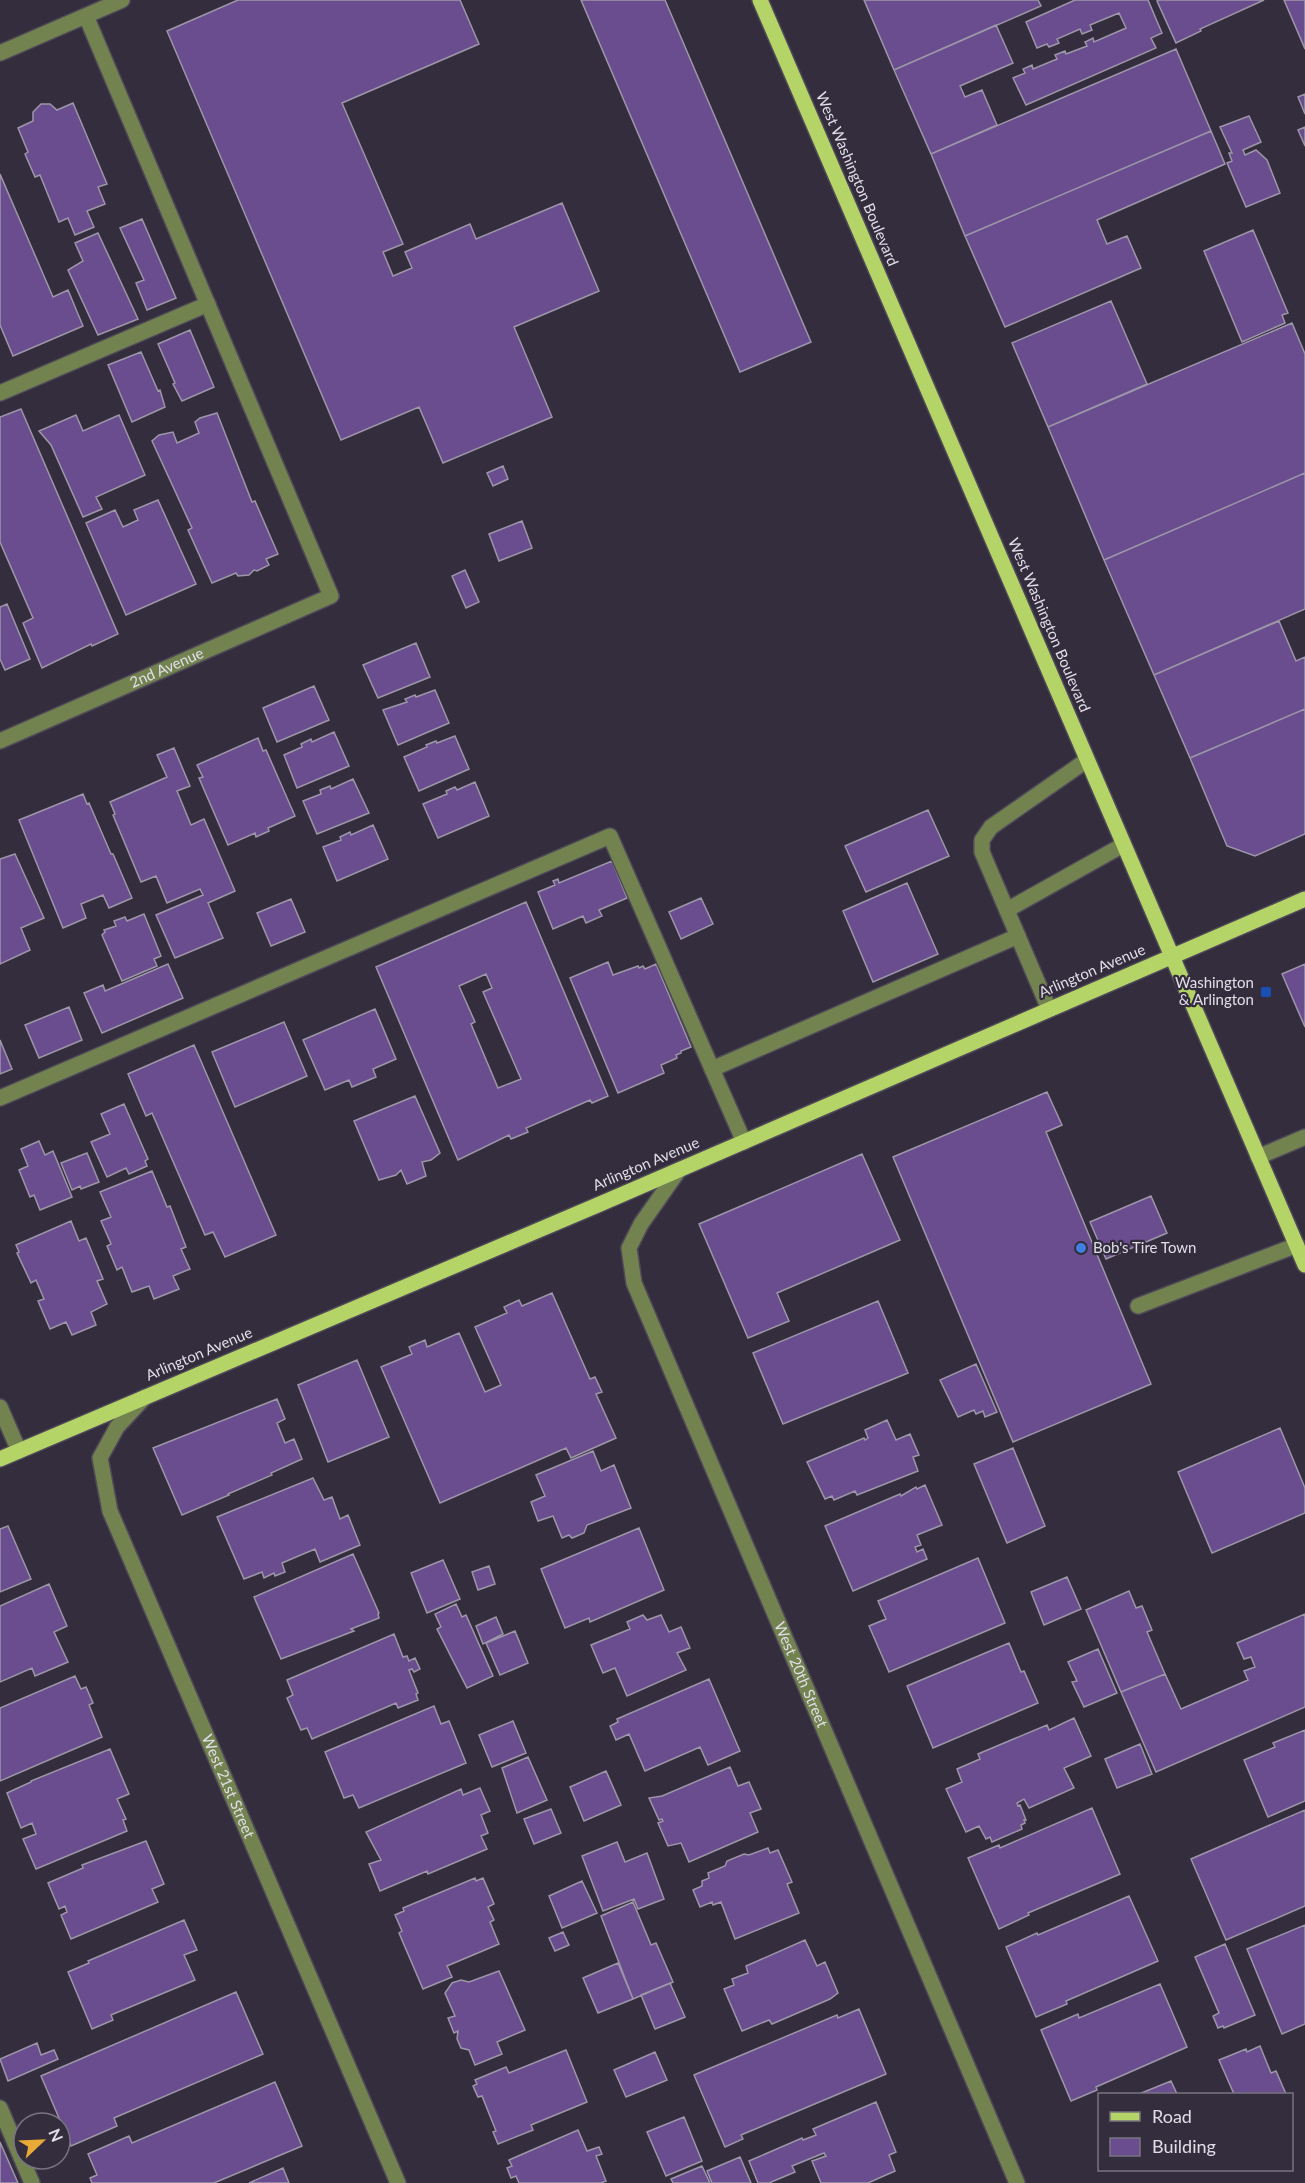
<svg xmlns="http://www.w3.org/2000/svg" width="1305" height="2183" viewBox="0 0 1305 2183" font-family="Lato,sans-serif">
<rect width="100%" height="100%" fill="#332d3d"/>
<path fill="#694d8f" stroke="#9d96a8" stroke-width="1.5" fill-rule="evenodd" d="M238,0H460L479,44L342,103L403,244L383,252L393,276L412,268L405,252L470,224L476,239L562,203L599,291L514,327L552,417L443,463L419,407L341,440L167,31Z
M581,0H665L811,342L740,372Z
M864,0H1038L1041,6L894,70Z
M1075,0H1148L1162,33L1151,38L1156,48L1026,105L1013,78L1025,73L1023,69L1032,65L1033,69L1057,59L1055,55L1065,51L1066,54L1087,46L1085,42L1093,38L1094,42L1126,28L1119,13L1090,25L1092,30L1082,34L1080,29L1057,39L1059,43L1049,47L1047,44L1037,48L1026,22Z
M1159,0H1264L1200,29L1201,31L1176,43L1157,1Z
M1284,0H1305V49Z
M996,25L1013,63L960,86L965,97L982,90L997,125L931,154L894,70Z
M1176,49L1211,131L965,236L931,154Z
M1305,94V114L1298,97Z
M73,103L107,184L98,187L105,204L87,211L94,227L75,235L68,218L59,222L40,175L35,177L25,154L28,152L18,128L33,121V112L41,104H50L57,110Z
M1249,116L1261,142L1243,150L1245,155L1256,150L1267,160L1280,193L1246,207L1227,163L1232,161L1229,153H1232L1220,127Z
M1305,127V146L1298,130Z
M1211,131L1225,164L1097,220L1107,244L1127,236L1141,268L1005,327L965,236Z
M0,174L53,297L68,290L83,326L13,356L0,325Z
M142,219L176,298L147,310L136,283L144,280L120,228Z
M1253,230L1288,313L1282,315L1285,323L1242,342L1204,251Z
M98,233L138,319L98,335L68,270L83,261L75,243Z
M1111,301L1147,384L1048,427L1012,343Z
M1292,323L1305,354V473L1104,560L1048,427Z
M190,330L214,387L182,401L173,384L175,383L158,344Z
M141,352L158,391L160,390L165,407L132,422L108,365Z
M21,409L118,634L92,646L91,644L42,668L23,623L33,618L0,542V417Z
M217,413L252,502L255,501L278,554L266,559L269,565L257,571L254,570L249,575L238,576L236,573L212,583L188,530L192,528L152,441L159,435L173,432L177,443L199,433L195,422L200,418Z
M76,415L83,431L119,415L145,475L96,497L102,509L83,517L51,445L39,431Z
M503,466L508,479L493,486L487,473Z
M1305,473V609L1154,675L1104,560Z
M158,500L196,584L126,615L86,523L115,510L123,527L138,520L134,510Z
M522,521L532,548L499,561L489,534Z
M465,570L479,602L466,608L452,576Z
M7,604L30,659L5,670L0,659V607Z
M1279,621L1296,661L1305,657V709L1190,758L1154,675Z
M416,643L430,677L378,698L363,665Z
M314,686L329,720L277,742L263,708Z
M435,690L449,723L398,745L383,710L407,702L405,699L415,695L416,697Z
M1305,709V834L1255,856L1227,846L1190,758Z
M334,732L349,766L297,788L284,755L302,747L301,744L311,739L312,742Z
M455,736L469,769L419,791L404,757L427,747L426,745L436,741L437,743Z
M258,738L263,751L266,750L295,816L268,828L269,831L256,837L255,833L228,845L199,778L203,777L197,765Z
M174,748L190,786L177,791L191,825L204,819L235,891L208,903L223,938L175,958L156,915L203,895L200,889L167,903L156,876L141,882L113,815L115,814L110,802L167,777L157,755Z
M353,779L369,813L317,834L303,801L321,794L320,790L330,786L331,789Z
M475,782L489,816L438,838L423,804L447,794L446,791L455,787L457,790Z
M83,794L87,804L89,803L111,854H113L132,898L109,908L103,895L81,904L86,918L63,928L19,820Z
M928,810L949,856L866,892L845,846Z
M373,825L388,859L337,881L323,847L341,840L340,837L350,832L351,835Z
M15,854L44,918L21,928L30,950L0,964V859Z
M612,861L627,898L599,910L602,916L586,923L583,916L553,929L538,892L555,885L553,881L558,879L559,883Z
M907,883L938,954L873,982L843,911Z
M701,898L713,924L681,939L669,912Z
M291,899L305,932L271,946L257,913Z
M526,902L608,1096L592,1103L590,1100L526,1128L528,1132L511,1139L509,1135L458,1160L376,967ZM486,974L492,988L483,992L521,1079L498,1088L471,1024L475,1022L459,986Z
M144,914L161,956L154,959L157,966L122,981L102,935L105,932L104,930L116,926L114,921L125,917L127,921Z
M608,962L613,975L638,966L639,968L643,966L645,969L656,964L691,1047L681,1051V1053L676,1055L677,1058L661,1065L664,1073L618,1093L570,978Z
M168,964L183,998L102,1033L84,993L103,985L105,991Z
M1305,964V1027L1282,974Z
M69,1007L82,1040L39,1058L25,1025Z
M375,1009L396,1059L373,1069L376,1077L352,1087L349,1080L325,1090L303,1040Z
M284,1022L307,1076L235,1107L212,1052Z
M0,1040L12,1069L0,1074Z
M194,1045L276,1235L225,1257L213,1232L205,1235L152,1113L146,1116L128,1074Z
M1047,1092L1062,1125L1046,1132L1151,1384L1013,1442L893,1157Z
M415,1096L440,1153L431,1160L422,1162L426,1176L407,1184L401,1170L396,1175L379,1180L354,1121Z
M124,1104L148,1159L145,1161L147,1166L129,1174L126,1168L107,1177L91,1142L110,1134L101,1114Z
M39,1141L45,1155L53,1151L72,1197L40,1210L34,1195L30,1197L19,1170L28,1166L21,1149Z
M87,1153L99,1182L81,1189L80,1186L72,1190L61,1163Z
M862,1154L900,1240L777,1293L789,1321L748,1338L699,1224Z
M152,1171L167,1207L170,1206L186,1247L181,1249L190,1269L173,1276L179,1289L154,1299L149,1286L132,1292L122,1267L117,1270L107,1246L111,1244L101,1221L111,1217L100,1192Z
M1151,1196L1167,1233L1106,1259L1090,1222Z
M71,1221L79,1241L86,1238L103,1279L97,1281L107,1304L91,1312L96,1325L72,1335L66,1322L50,1329L38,1301L44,1299L36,1280L31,1283L17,1253L19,1252L16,1245Z
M552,1293L590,1379L595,1377L602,1392L596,1394L616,1438L571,1458L566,1448L440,1503L381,1367L412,1354L409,1347L425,1340L427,1347L459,1333L485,1392L501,1385L475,1327L507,1313L504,1307L519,1300L522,1306Z
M878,1301L908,1373L783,1424L753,1353Z
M357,1360L389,1437L328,1462L298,1385Z
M976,1364L997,1412L985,1417L983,1411L976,1414L974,1410L958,1417L940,1380Z
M277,1399L285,1419L277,1423L285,1443L294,1439L302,1459L271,1473L272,1475L228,1494L229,1495L182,1515L153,1448Z
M887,1420L896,1440L910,1434L919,1455L913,1457L918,1471L857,1495L855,1491L834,1500L832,1496L825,1499L807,1462L864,1438L865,1440L868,1438L865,1430Z
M1280,1428L1305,1488V1513L1212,1553L1178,1472Z
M1013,1448L1045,1526L1007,1543L974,1464Z
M593,1451L601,1471L614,1465L631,1508L587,1525L584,1533L572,1538L569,1535L562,1538L553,1516L538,1521L531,1502L545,1496L536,1475Z
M313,1478L324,1500L332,1497L340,1519L348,1515L360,1545L320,1562L315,1549L282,1563L285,1572L275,1576L274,1573L264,1578L262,1572L244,1579L217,1517Z
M925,1485L942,1525L917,1535L921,1545L915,1547L917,1552L923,1549L927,1559L853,1591L825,1526L900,1494L901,1496L916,1487L917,1489Z
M8,1526L31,1579L0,1592V1529Z
M639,1528L664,1590L590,1622L589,1618L565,1628L541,1569Z
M353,1554L379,1613L378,1614L379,1618L351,1629L354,1631L281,1659L254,1597Z
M978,1558L1005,1623L889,1672L869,1626L886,1619L878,1601Z
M443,1560L460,1599L427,1613L411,1573Z
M489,1566L495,1584L478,1590L472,1572Z
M1067,1577L1081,1609L1044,1625L1031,1592Z
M49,1584L67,1626L54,1632L68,1662L35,1676L32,1668L0,1682V1606Z
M1129,1591L1136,1608L1142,1606L1152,1630L1147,1632L1165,1674L1121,1692L1086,1610Z
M456,1604L462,1617L466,1615L493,1676L467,1688L437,1629L441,1627L435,1614Z
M1305,1614V1707L1156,1772L1121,1692L1165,1674L1181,1709L1248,1680L1244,1671L1255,1667L1251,1657L1244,1659L1237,1643Z
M643,1615L647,1620L661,1615L669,1632L681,1627L690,1648L677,1653L686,1670L627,1696L615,1668L603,1673L591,1645L630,1629L627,1622Z
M496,1617L503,1634L483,1644L476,1626Z
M515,1631L528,1663L500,1675L486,1643Z
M394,1634L403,1657L407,1656L409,1661L415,1658L420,1669L414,1672L412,1669L409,1670L418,1693L416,1694L418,1700L398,1708L396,1703L312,1739L307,1728L301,1730L287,1698L293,1695L287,1680Z
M1009,1643L1021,1672L1024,1671L1038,1703L933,1748L907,1686Z
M1098,1649L1117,1693L1084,1707L1072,1682L1077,1681L1068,1662Z
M75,1676L81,1689L86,1687L93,1703L89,1705L102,1737L0,1781V1708Z
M709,1679L740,1751L708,1765L700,1747L645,1771L629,1734L616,1740L610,1726L618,1722L617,1719Z
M434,1706L441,1724L449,1721L466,1763L359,1808L353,1795L344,1798L325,1752Z
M1074,1718L1091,1756L1064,1768L1074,1788L1029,1808L1024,1799L1017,1803L1018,1806L1020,1805L1026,1820H1024L1025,1823L1021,1825L1022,1829L992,1842L990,1837L986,1839L979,1826L966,1832L946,1789L962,1782L957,1769L980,1759L978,1754L1047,1725L1049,1730Z
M513,1721L526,1753L492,1767L479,1735Z
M1305,1730V1801L1268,1817L1244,1760L1275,1747L1273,1743Z
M1140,1744L1152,1774L1117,1788L1105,1759Z
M110,1749L129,1794L117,1799L126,1819L123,1820L127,1831L36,1869L23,1839L36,1834L32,1823L21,1828L7,1793L31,1782V1781Z
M528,1757L547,1800L517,1813L502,1768Z
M730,1767L738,1786L749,1782L761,1809L750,1813L758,1832L689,1862L681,1843L668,1846L658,1823L663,1821L662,1819L659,1820L649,1798L662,1796Z
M606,1771L621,1805L584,1821L570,1787Z
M480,1788L490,1811L481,1815L488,1833L481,1836L487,1849L428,1874L427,1871L380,1891L369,1864L381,1860L366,1832L461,1789L463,1795Z
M1092,1808L1120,1874L1028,1913L1029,1915L999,1929L968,1858L999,1845L1000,1848Z
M551,1809L561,1833L534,1844L524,1819Z
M1305,1810V1906L1226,1940L1191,1859Z
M146,1841L164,1884L152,1889L158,1902L71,1939L61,1915L67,1912L65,1906L59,1909L48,1883L83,1868L82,1865Z
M617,1842L625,1862L647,1853L664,1899L638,1909L634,1899L603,1911L582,1856Z
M768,1848L770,1853L778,1850L792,1882L787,1884L799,1913L735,1939L721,1902L713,1905L712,1902L700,1907L693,1890L702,1886V1881L709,1878L708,1873L725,1866L727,1861L744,1854L749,1855Z
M475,1878L476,1881L483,1878L494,1904L488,1907L494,1920L490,1922L499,1944L447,1966L452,1977L423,1989L399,1933L402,1931L395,1915L404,1911L403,1908Z
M582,1881L597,1913L562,1928L549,1896Z
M1129,1896L1158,1961L1066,2001L1067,2004L1036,2017L1006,1947L1037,1933L1038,1935Z
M633,1902L651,1945L656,1943L673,1982L633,1999L601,1916Z
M184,1920L197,1950L184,1955L195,1980L111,2015L113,2020L92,2029L68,1972L89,1963L88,1961Z
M1305,1925V2024L1282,2034L1247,1949Z
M563,1932L569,1945L555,1951L549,1938Z
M805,1940L817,1966L825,1962L838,1993L830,1999L772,2024L769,2020L742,2031L724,1989L734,1985L732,1979L748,1973L746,1966Z
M1225,1944L1255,2015L1224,2028L1223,2026L1218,2028L1213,2016L1219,2013L1195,1957Z
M618,1963L633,1999L598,2013L583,1978Z
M499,1971L525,2030L497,2042L502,2054L475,2065L469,2050L461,2048L457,2039L458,2031L454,2033L448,2018L455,2016L445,1993L452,1983L461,1980L469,1982Z
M670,1983L685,2017L655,2029L641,1995Z
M1160,1984L1187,2047L1096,2087L1097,2090L1071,2101L1041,2030L1078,2014L1079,2018Z
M236,1992L263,2054L114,2118L117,2126L71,2146L41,2076Z
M859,2009L886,2074L741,2135L743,2139L725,2147L694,2075L837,2015L838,2018Z
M37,2043L41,2055L54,2050L58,2059L8,2081L0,2059Z
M1260,2046L1271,2073L1276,2071L1286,2094H1234L1219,2060L1246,2049L1247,2052Z
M566,2050L587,2102L531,2125L533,2130L498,2144L493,2132L496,2131L482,2096L478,2097L473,2086L477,2084L475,2080L506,2067L509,2073Z
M655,2052L667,2080L626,2097L614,2070Z
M1171,2081L1177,2094H1139Z
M275,2082L302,2146L214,2183H92L90,2178L97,2175L88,2154L129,2136L132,2143Z
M876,2102L896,2152L889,2155L895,2171L868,2183H821L812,2161L826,2156L824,2153L792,2166L795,2172L769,2183H758L749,2161L802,2138L803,2140L816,2135L813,2129Z
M684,2117L702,2161L666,2176L647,2132Z
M578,2130L587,2151L599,2147L602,2154L596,2156L606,2181L601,2183H519L516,2176L511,2178L507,2168L512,2166L509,2160Z
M0,2142L18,2183H0Z
M740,2157L751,2183H712L707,2171Z
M702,2166L710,2183H673L671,2179Z
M283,2168L289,2183H249Z"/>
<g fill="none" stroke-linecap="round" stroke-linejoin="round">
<g stroke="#4f4958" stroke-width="18">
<g id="minor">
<path d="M0,53L122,0"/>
<path d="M0,393L208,304"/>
<path id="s1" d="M0,741L331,596L86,16"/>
<path d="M1007,910L1123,845"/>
<path d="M1049,1009L982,852V840L991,827L1087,760"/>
<path d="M712,1069L1018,936"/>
<path d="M0,1098L610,836L744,1142"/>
<path d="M1258,1157L1305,1137"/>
<path id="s2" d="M679,1170L641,1224L629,1248L634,1283L1017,2183"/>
<path d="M1138,1306L1297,1245"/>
<path id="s3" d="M145,1397L117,1427L100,1458L110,1511L398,2183"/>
<path d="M0,1407L19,1451"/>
<path d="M0,2108L32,2183"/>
</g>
</g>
<g stroke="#4f4958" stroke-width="18">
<path id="major" d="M760,0L1305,1265
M0,1459L600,1204L1305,899"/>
</g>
<use href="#minor" stroke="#728350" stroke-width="15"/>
<use href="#major" stroke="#b4d467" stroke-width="15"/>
</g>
<rect fill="#1a4fb4" stroke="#332d3d" stroke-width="2" x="1260" y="986" width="12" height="12" rx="3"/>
<circle fill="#3f7fe0" stroke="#332d3d" stroke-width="2" cx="1081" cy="1248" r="6"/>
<g text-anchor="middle" stroke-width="4.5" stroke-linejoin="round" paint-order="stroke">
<g font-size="15" fill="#e1dde7" stroke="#332d3d">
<text transform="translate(857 179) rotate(67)" y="5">West Washington Boulevard</text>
<text transform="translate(1049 625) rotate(67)" y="5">West Washington Boulevard</text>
<text dy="5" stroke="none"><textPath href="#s1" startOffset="182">2nd Avenue</textPath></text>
<text transform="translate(1092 971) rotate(-23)" y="5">Arlington Avenue</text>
<text transform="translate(646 1164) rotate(-23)" y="5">Arlington Avenue</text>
<text transform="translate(199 1354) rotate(-23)" y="5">Arlington Avenue</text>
<text dy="5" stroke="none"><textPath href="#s2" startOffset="554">West 20th Street</textPath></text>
<text dy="5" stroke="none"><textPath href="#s3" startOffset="430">West 21st Street</textPath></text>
</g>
<g font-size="15" fill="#e1dde7" stroke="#332d3d" text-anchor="end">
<text x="1254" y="988">Washington<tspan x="1254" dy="17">&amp; Arlington</tspan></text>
<text x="1093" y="1253" text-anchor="start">Bob's Tire Town</text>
</g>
</g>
<rect x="1098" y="2093" width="195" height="78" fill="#332d3d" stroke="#797381" stroke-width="1.5"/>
<rect x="1110" y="2112" width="30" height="9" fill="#b4d467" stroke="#797381" stroke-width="1.5"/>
<text x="1152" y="2123" font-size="18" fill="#e1dde7">Road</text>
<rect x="1110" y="2138" width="30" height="18" fill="#694d8f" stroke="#797381" stroke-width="1.5"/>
<text x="1152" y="2153" font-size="18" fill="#e1dde7">Building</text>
<g transform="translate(42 2141) rotate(67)"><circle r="28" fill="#332d3d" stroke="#797381" stroke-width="1.5"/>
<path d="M0-4.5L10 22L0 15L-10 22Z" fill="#e9ab38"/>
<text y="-9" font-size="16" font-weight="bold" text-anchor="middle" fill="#e1dde7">N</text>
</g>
</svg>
